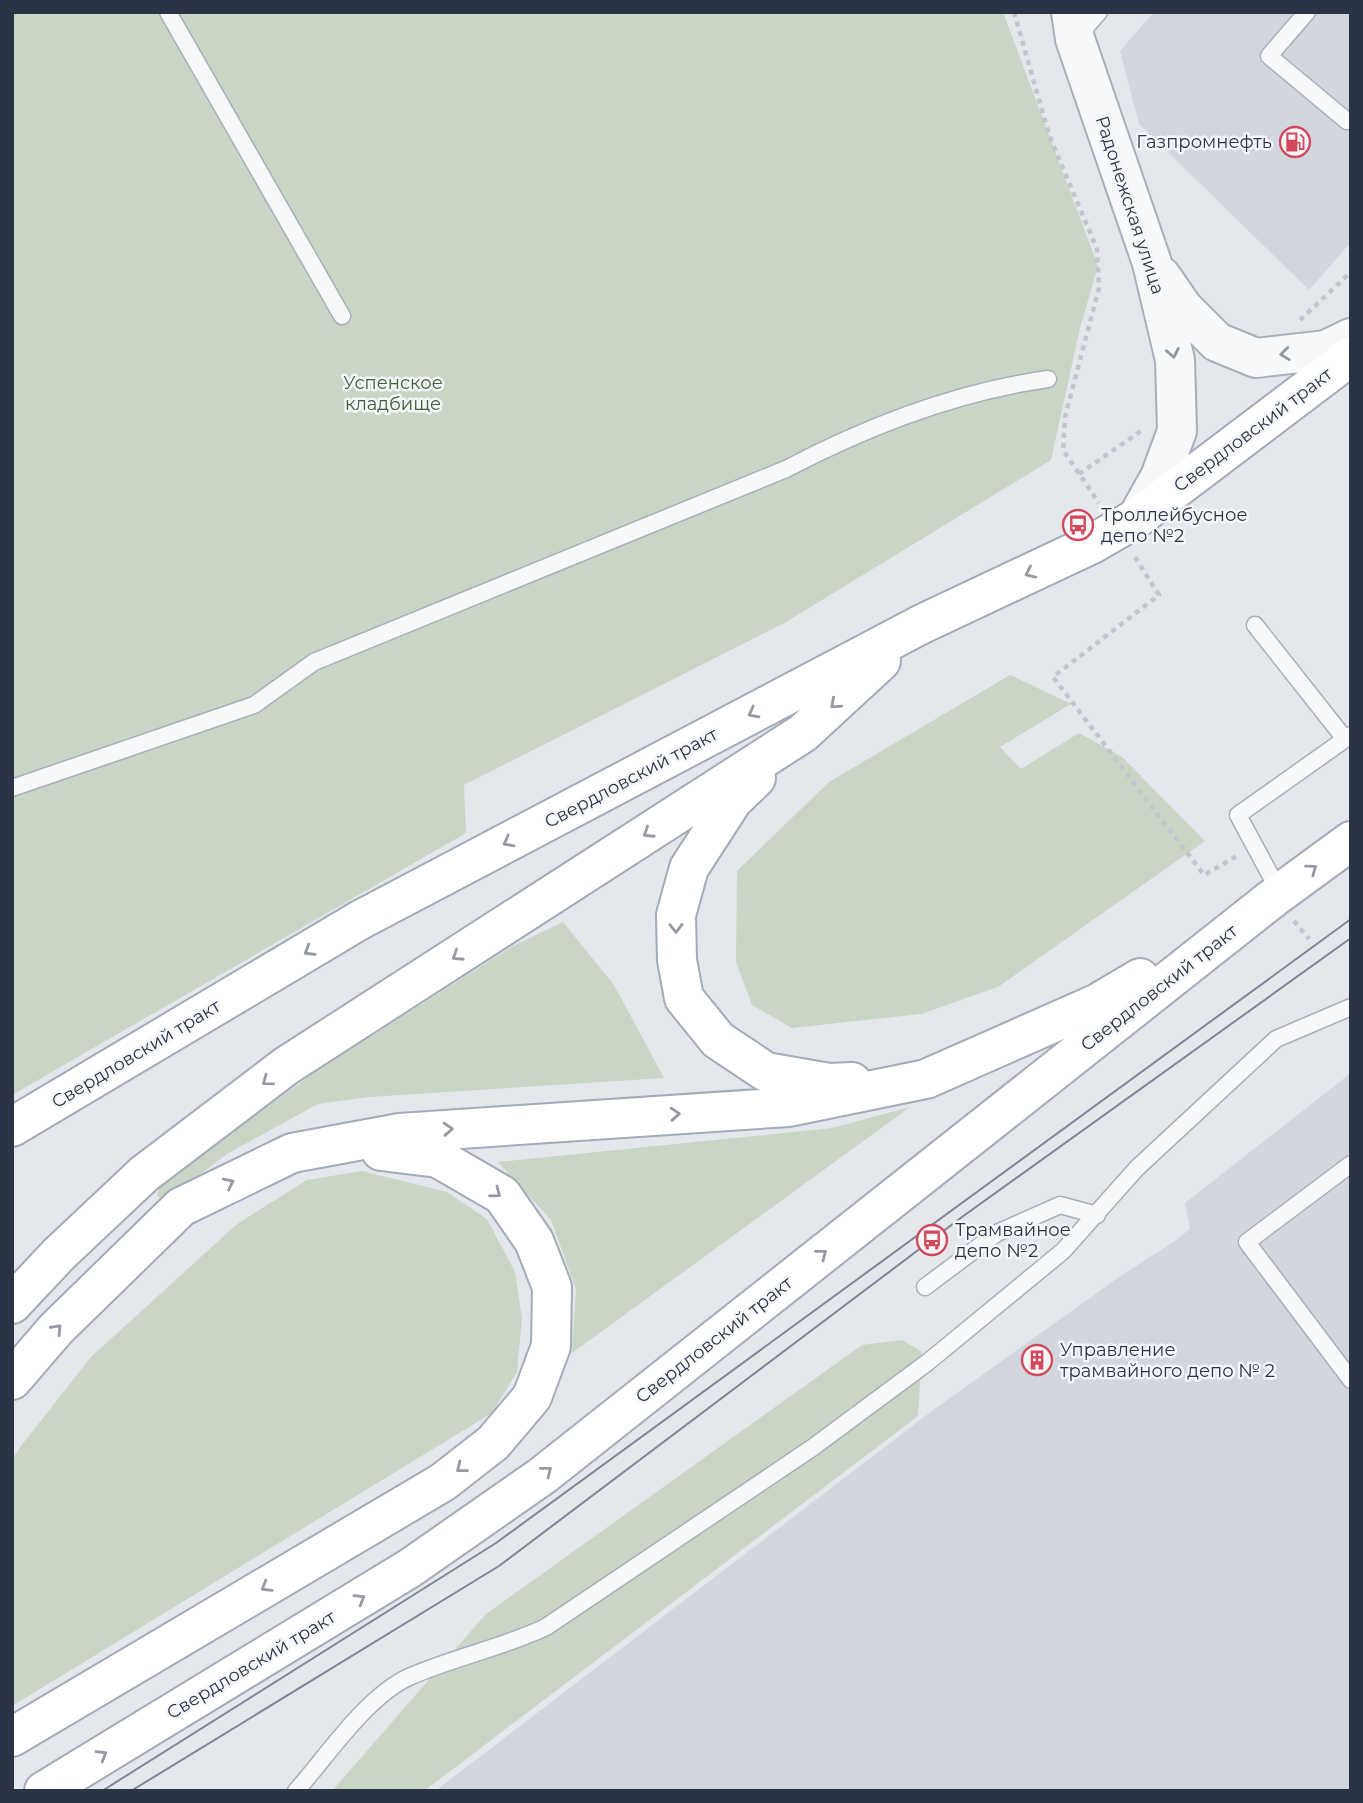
<svg xmlns="http://www.w3.org/2000/svg" width="1363" height="1803" viewBox="0 0 1363 1803" font-family="Montserrat,sans-serif">
<rect width="100%" height="100%" fill="#e4e7ec"/>
<path fill="#d2d6de" d="M1154,12H1351V242L1309,290L1139,124L1120,51Z
M1351,1073V1791H435L932,1411L1119,1277L1175,1241L1190,1229L1185,1203Z"/>
<path fill="#c9d6c5" d="M12,12H1003L1098,266L1080,328L1051,460L786,622L464,785L466,833L12,1095Z
M1010,675L1071,704L1000,747L1021,769L1079,733L1122,757L1205,841L998,987L921,1014L792,1028L752,1005L736,962L737,871L829,782Z
M563,922L614,985L664,1078L369,1097L318,1104L227,1154L174,1194L161,1200L157,1195L162,1182L318,1070L513,946Z
M910,1107L572,1353L576,1289L551,1220L498,1162L832,1128Z
M362,1171L447,1192L487,1219L515,1272L522,1318L517,1372L492,1413L12,1706V1460L21,1446L91,1357L237,1224L307,1180Z
M902,1340L922,1352L918,1416L424,1791H332L486,1614L862,1345Z"/>
<g fill="none" stroke-linecap="round" stroke-linejoin="round">
<g stroke="#a9aeb7" stroke-width="19">
<path id="service" d="M168,12L342,316
M1307,12L1269,56L1347,121
M1079,35L1099,12
M1255,625L1345,739
M12,788L254,705L314,662L786,469C868,426 956,392 1048,379
M1280,893L1238,815L1351,735
M1351,1164L1247,1242L1351,1380
M925,1287L997,1233L1060,1205L1097,1215
M296,1791C327,1756 367,1696 409,1677C454,1657 502,1648 546,1627L812,1448L928,1362L1063,1251L1137,1168L1276,1039L1351,1007"/>
</g>
<g stroke="#a9aeb7" stroke-width="42">
<path id="tertiary" d="M1071,12L1075,39L1152,263L1175,360L1177,431L1160,477L1137,518
M1161,276L1183,308L1217,342L1256,358L1326,350L1351,338"/>
</g>
<g stroke="#a3abb8" stroke-width="42">
<path id="primary" d="M756,778L733,800L689,868L676,915L677,960L684,998L718,1040L766,1072L829,1083L852,1082
M12,1127L360,920L922,624L1092,544L1137,518L1351,356
M12,1304L59,1254L144,1174L286,1066L803,733L881,661
M12,1380L56,1329L181,1207L292,1153L400,1133L789,1107L926,1079L1096,1004L1140,978
M12,1737L443,1482L493,1443L532,1397L551,1346L552,1287L534,1241L502,1195L438,1158L381,1151
M44,1791L410,1568L542,1476L1273,898L1351,841"/>
</g>
<path stroke="#c2c5cb" stroke-width="4.5" stroke-dasharray="5 5" stroke-linecap="butt" d="M1014,12L1049,135L1097,249L1099,288L1065,417L1063,450L1099,503
M1300,320L1351,272
M1079,474L1141,431
M1135,557L1159,595L1053,677L1204,875L1237,856
M1294,921L1309,939"/>
<use href="#service" stroke="#f7f8fa" stroke-width="16"/>
<use href="#tertiary" stroke="#f7f8fa" stroke-width="38"/>
<use href="#primary" stroke="#fff" stroke-width="38"/>
<path stroke="#7d8696" stroke-width="2" d="M102,1791L496,1543L1351,919
M131,1791L499,1566L962,1217L1351,938"/>
</g>
<defs><path id="oneway-chevron" d="M-2-3.5L2.5 0L-2 3.5" fill="none" stroke-width="1.6" stroke-linecap="round" stroke-linejoin="round" transform="scale(1.75)"/></defs>
<g stroke="#9196a0">
<use href="#oneway-chevron" transform="translate(1173 353) rotate(79)"/>
<use href="#oneway-chevron" transform="translate(1285 354) rotate(173)"/>
</g>
<g stroke="#959aa2">
<use href="#oneway-chevron" transform="translate(1030 573) rotate(155)"/>
<use href="#oneway-chevron" transform="translate(835 704) rotate(138)"/>
<use href="#oneway-chevron" transform="translate(753 713) rotate(152)"/>
<use href="#oneway-chevron" transform="translate(648 833) rotate(147)"/>
<use href="#oneway-chevron" transform="translate(508 842) rotate(152)"/>
<use href="#oneway-chevron" transform="translate(1312 869) rotate(-36)"/>
<use href="#oneway-chevron" transform="translate(676 928) rotate(89)"/>
<use href="#oneway-chevron" transform="translate(309 951) rotate(149)"/>
<use href="#oneway-chevron" transform="translate(457 956) rotate(147)"/>
<use href="#oneway-chevron" transform="translate(267 1081) rotate(143)"/>
<use href="#oneway-chevron" transform="translate(675 1114) rotate(-4)"/>
<use href="#oneway-chevron" transform="translate(448 1129) rotate(-4)"/>
<use href="#oneway-chevron" transform="translate(229 1183) rotate(-26)"/>
<use href="#oneway-chevron" transform="translate(496 1193) rotate(37)"/>
<use href="#oneway-chevron" transform="translate(822 1254) rotate(-38)"/>
<use href="#oneway-chevron" transform="translate(57 1329) rotate(-47)"/>
<use href="#oneway-chevron" transform="translate(461 1468) rotate(142)"/>
<use href="#oneway-chevron" transform="translate(547 1471) rotate(-38)"/>
<use href="#oneway-chevron" transform="translate(266 1587) rotate(149)"/>
<use href="#oneway-chevron" transform="translate(360 1599) rotate(-31)"/>
<use href="#oneway-chevron" transform="translate(102 1755) rotate(-31)"/>
</g>
<defs>
<g id="fuel-ring" transform="scale(1.575)"><circle r="9.5" fill="#f4f6f9" stroke="#d1495b" stroke-width="1.5"/><path d="M-5.5-6h7V0h2V4h1.3V-2.5L3-4.5l.8-.8L6-3V5H2.5V1h-1V6h-7ZM-4.2-4.7v3.2H.2V-4.7Z" fill="#d1495b"/></g>
<g id="bus-ring" transform="scale(1.575)"><circle r="9.5" fill="#f4f6f9" stroke="#d1495b" stroke-width="1.5"/><path d="M-5-6H5V4H4V6H2V4H-2V6H-4V4H-5ZM-3.5-4V0h7V-4ZM-3.5 1.2v1.5H-2V1.2ZM2 1.2v1.5H3.5V1.2Z" fill="#d1495b"/></g>
<g id="building-ring" transform="scale(1.575)"><circle r="9.5" fill="#f4f6f9" stroke="#d1495b" stroke-width="1.5"/><path d="M-4-6H4V6H1V3H-1V6H-4ZM-2.5-4.3h1.7v1.8h-1.7ZM.8-4.3h1.7v1.8H.8ZM-2.5-1h1.7V.8h-1.7ZM.8-1h1.7V.8H.8Z" fill="#d1495b"/></g>
</defs>
<g fill-rule="evenodd">
<use href="#fuel-ring" x="1295" y="142"/>
<use href="#bus-ring" x="1078" y="525"/>
<use href="#bus-ring" x="932" y="1240"/>
<use href="#building-ring" x="1037" y="1360"/>
</g>
<g text-anchor="middle" stroke-width="5" stroke-linejoin="round" paint-order="stroke">
<g font-size="18" fill="#2b3445" stroke="#f4f6f9" text-anchor="start">
<text x="1272" y="148" text-anchor="end">Газпромнефть</text>
<text x="1101" y="521">Троллейбусное<tspan x="1101" dy="21">депо №2</tspan></text>
<text x="955" y="1236">Трамвайное<tspan x="955" dy="21">депо №2</tspan></text>
<text x="1060" y="1356">Управление<tspan x="1060" dy="21">трамвайного депо № 2</tspan></text>
</g>
<g font-size="18" fill="#2b3445" stroke="#f4f6f9">
<text transform="translate(1130 205) rotate(72)" y="6">Радонежская улица</text>
<text transform="translate(1253 430) rotate(-37)" y="6">Свердловский тракт</text>
<text transform="translate(631 778) rotate(-28)" y="6">Свердловский тракт</text>
<text transform="translate(1159 988) rotate(-38)" y="6">Свердловский тракт</text>
<text transform="translate(136 1054) rotate(-31)" y="6">Свердловский тракт</text>
<text transform="translate(714 1340) rotate(-38)" y="6">Свердловский тракт</text>
<text transform="translate(251 1665) rotate(-31)" y="6">Свердловский тракт</text>
</g>
<g font-size="18" fill="#3f6138" stroke="#f4f6f9">
<text x="393" y="389">Успенское<tspan x="393" dy="21">кладбище</tspan></text>
</g>
</g>
<rect width="1363" height="1803" fill="none" stroke="#2b3445" stroke-width="28"/>
</svg>
